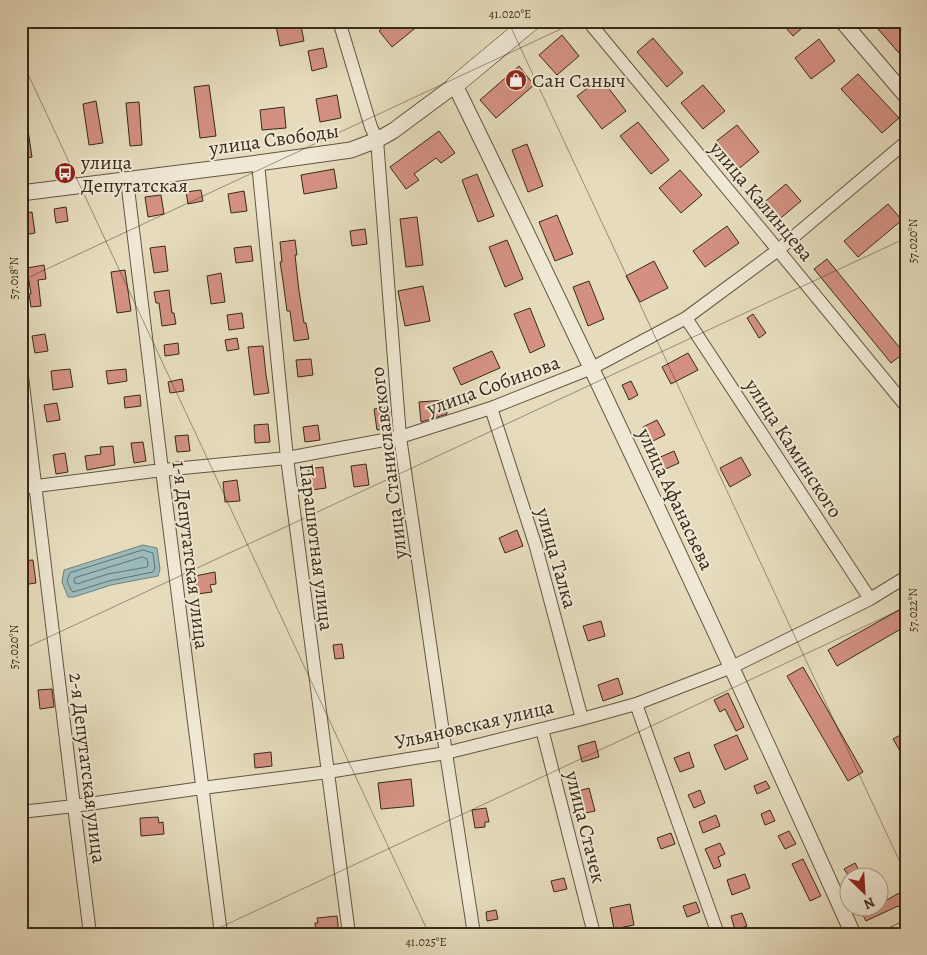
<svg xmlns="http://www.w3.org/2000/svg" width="927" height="955" viewBox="0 0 927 955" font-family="Alegreya,serif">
<rect width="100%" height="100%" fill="#e6dcbd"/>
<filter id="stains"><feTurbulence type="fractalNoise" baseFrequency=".004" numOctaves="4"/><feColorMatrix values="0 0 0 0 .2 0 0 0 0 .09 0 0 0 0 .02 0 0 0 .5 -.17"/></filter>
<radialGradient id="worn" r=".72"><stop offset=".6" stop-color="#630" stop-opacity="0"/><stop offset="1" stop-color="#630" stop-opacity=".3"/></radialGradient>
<path fill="#9ab9bb" stroke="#72807a" d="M143,545L157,548L160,569L158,576L111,585L74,597H68L62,582L64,570Z"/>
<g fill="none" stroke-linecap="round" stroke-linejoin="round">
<path stroke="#68726a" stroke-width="1" d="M143,550L153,553L155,568L153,572L109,581L73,592L71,590L67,581L70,573Z
M143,557L147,559L148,565L147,567L108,574L77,584L75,583L74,581L75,578Z"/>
</g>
<path fill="#d49182" stroke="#362a19" d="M275,21H300L304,41L280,46Z
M391,21H424L392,47L379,31Z
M780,21H810L793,36Z
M871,21H903L906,24V61Z
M562,35L579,56L557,75L539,55Z
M653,38L683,73L667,87L637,52Z
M819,39L835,61L811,79L795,58Z
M323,48L327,67L312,71L308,51Z
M519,66L534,85L496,118L480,100Z
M858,74L899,118L882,133L841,89Z
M601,78L626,111L602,129L577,96Z
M209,85L216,136L200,138L194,87Z
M703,85L725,111L703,129L681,103Z
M337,95L341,118L320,122L316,99Z
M96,101L103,143L89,145L83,104Z
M139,102L142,145L130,146L126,103Z
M284,107L286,128L262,130L260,110Z
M21,117H26L32,157L21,159Z
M638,122L669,160L651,174L620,136Z
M737,125L759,152L736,171L714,143Z
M439,131L455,153L441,163L436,158L414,174L419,180L406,189L390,167Z
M527,144L543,186L528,192L512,150Z
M334,169L337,188L304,194L301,175Z
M680,170L702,195L681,213L659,188Z
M477,174L494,216L478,222L462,180Z
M786,184L801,201L776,222L761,205Z
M201,190L203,201L188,204L186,192Z
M244,191L247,211L231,213L228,194Z
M161,195L164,214L148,217L145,197Z
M888,204L902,220L858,257L844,241Z
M66,207L68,221L56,223L54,209Z
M32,212L35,233L24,235L21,214Z
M557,215L573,254L555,261L539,222Z
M417,217L423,265L406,267L400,219Z
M727,226L739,243L705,267L693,251Z
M365,229L367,244L352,246L350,231Z
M295,240L297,255H295L299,291L304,323H306L309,339L294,341L290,311H287L283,281L280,262H282L280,242Z
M507,240L523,279L505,287L489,247Z
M165,246L168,271L154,273L150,248Z
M251,246L253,261L236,263L234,248Z
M827,259L904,353L891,363L814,269Z
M654,261L668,288L640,302L626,276Z
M44,265L46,279L38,280L41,306L31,307L29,294H31L27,268Z
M125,270L131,311L117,313L111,272Z
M221,273L225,302L211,304L207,276Z
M589,281L604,319L588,326L573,287Z
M423,286L430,321L405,326L398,291Z
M169,290L172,313H174L176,324L162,326L159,303H156L154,292Z
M530,308L545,346L530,353L514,314Z
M242,313L244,328L229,330L227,315Z
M753,314L766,333L759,338L747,318Z
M45,334L48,351L35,353L32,336Z
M237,338L239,349L227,351L225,340Z
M178,343L179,354L165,356L164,345Z
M263,346L266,375L269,393L254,395L248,347Z
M492,351L500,368L461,385L453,368Z
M688,353L698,370L671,384L662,367Z
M311,359L313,375L298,377L296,360Z
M70,369L73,387L53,390L51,371Z
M126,369L127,381L108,384L106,371Z
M182,379L184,391L170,393L168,382Z
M631,381L638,395L629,400L622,385Z
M140,395L141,406L125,408L124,397Z
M445,400L447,414L421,422L419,402Z
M57,403L60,420L47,422L44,405Z
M389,407L391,428L377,430L374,409Z
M657,420L665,435L651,442L643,427Z
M268,424L270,442L255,443L254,425Z
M318,425L320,440L305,442L303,427Z
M188,435L190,451L177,452L175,436Z
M143,442L146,461L134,463L131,443Z
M113,446L115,465L87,470L85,456L101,454L100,447Z
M674,451L679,463L661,471L656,459Z
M65,453L68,472L56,474L53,455Z
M741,457L751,475L730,487L720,468Z
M366,464L369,485L354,487L351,466Z
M323,467L326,488L311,490L308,469Z
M237,480L240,501L225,502L223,482Z
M517,530L523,546L505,553L499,538Z
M33,560L36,583L22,585L21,561Z
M215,572L216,584L210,585L212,592L197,594L195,576Z
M906,606V626L837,666L828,650Z
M601,621L605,636L588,641L583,626Z
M342,644L344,658L335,659L333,645Z
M803,667L863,772L848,781L787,676Z
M618,678L623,694L603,701L598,685Z
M52,689L54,707L40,709L38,690Z
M728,693L744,727L736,731L725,709L720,712L714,700Z
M906,732V761L893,739Z
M737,735L748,759L725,770L714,745Z
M595,741L599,757L582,762L578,746Z
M271,752L272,766L255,768L254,754Z
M689,752L694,767L680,772L674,758Z
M411,779L414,806L381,809L378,783Z
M766,781L770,788L757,794L754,786Z
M589,788L595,811L581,814L575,792Z
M700,790L705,803L694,808L688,795Z
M486,808L489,822H485V827L475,828L472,810Z
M770,810L775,821L765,825L761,814Z
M716,815L720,826L703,833L699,822Z
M158,817L159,823L163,822L164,834L141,836L140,818Z
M789,831L796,844L785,849L778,836Z
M671,833L675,844L661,849L657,838Z
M720,843L725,854L718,857L721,866L714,869L705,849Z
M803,859L821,896L810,901L792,864Z
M855,863L861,874L854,878H850L844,869Z
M745,874L750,888L732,895L727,880Z
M564,878L567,889L554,892L551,881Z
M906,889V903L899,907L898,906L866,921L859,908H880V904Z
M696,902L700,912L687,917L683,906Z
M630,904L634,925L614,929L610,908Z
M496,910L498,919L487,921L486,912Z
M742,913L747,926L735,930L731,916Z
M337,916L339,933L316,934L315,923H318L317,918Z"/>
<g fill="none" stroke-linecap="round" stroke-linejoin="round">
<g stroke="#625642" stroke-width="14">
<path id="minor" d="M339,21L371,127L377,140L400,437L446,753L474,934
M588,21L778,250L906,406
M258,163L287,458L349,934
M127,180L162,470L221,934
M686,318L870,599
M21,368L74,806L90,934
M491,408L536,547L582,719
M21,488L162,470L287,458L400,437L491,408L592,368L686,318L778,250L906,142
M636,704L718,934
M542,729L594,934
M21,812L74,806L202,788L328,772L446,753L582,719L636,704L732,667L870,599L906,577
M891,934L906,927"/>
</g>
<g stroke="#625642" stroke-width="17">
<path id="tertiary" d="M842,21L906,96
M21,193L258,163L351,150L377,140L393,131L455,85C592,366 725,649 853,934"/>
</g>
<g stroke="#362a19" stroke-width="19">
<path id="secondary" d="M455,85L532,21"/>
</g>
<use href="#minor" stroke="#efe8d4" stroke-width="12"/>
<use href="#tertiary" stroke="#efe8d4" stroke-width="15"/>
<use href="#secondary" stroke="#efe8d4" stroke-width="18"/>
</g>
<path fill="none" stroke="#362a19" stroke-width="1" stroke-opacity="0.45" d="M508,21L906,875M21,59L429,934M21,281L578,21M21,650L906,238M206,934L906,607"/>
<defs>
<g id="shop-disc" transform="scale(1.125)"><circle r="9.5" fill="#8f2418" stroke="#efe8d4"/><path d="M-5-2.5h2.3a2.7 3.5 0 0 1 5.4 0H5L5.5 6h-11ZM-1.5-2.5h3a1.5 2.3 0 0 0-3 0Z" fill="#fff"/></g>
<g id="bus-disc" transform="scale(1.125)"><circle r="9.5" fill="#8f2418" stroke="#efe8d4"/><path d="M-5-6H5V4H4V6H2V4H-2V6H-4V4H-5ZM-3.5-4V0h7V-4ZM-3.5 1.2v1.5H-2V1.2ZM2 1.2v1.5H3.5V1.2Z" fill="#fff"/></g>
</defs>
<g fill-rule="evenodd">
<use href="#shop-disc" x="516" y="80"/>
<use href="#bus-disc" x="65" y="173"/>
</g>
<g text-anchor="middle" stroke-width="4" stroke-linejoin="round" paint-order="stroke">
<g font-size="20" fill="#362a19" stroke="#efe8d4" text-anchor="start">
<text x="532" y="87">Сан Саныч</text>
<text x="81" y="169">улица<tspan x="81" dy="23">Депутатская</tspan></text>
</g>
<g font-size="20" fill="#362a19" stroke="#efe8d4">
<text transform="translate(274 139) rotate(-8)" y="7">улица Свободы</text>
<text transform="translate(762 201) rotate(50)" y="7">улица Калинцева</text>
<text transform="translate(493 385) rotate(-20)" y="7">улица Собинова</text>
<text transform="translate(794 448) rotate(57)" y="7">улица Каминского</text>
<text transform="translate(388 463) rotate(-97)" y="7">улица Станиславского</text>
<text transform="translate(676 499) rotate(65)" y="7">улица Афанасьева</text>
<text transform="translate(317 547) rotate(83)" y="7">Парашютная улица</text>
<text transform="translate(191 555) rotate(83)" y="7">1-я Депутатская улица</text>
<text transform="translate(557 558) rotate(74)" y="7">улица Талка</text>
<text transform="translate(474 724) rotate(-13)" y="7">Ульяновская улица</text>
<text transform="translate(88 768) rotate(83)" y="7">2-я Депутатская улица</text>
<text transform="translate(586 827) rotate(76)" y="7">улица Стачек</text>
</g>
</g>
<rect width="927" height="955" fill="none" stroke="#e6dcbd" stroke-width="55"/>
<g transform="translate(864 892) rotate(155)"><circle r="24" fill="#efe8d4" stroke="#a59c89"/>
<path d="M0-4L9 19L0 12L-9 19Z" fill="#8f2418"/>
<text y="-8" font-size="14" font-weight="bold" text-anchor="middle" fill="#362a19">N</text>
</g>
<rect x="28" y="28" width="872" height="900" fill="none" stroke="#362a19" stroke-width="2"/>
<g font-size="12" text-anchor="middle" fill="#362a19">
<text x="510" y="18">41.020°E</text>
<text transform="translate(913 241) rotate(-90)" y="4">57.020°N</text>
<text transform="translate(14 278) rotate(-90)" y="4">57.018°N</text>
<text transform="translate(913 610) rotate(-90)" y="4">57.022°N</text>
<text transform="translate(14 647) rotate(-90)" y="4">57.020°N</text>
<text x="426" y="946">41.025°E</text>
</g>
<rect width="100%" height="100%" filter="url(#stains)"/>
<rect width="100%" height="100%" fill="url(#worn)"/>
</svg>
